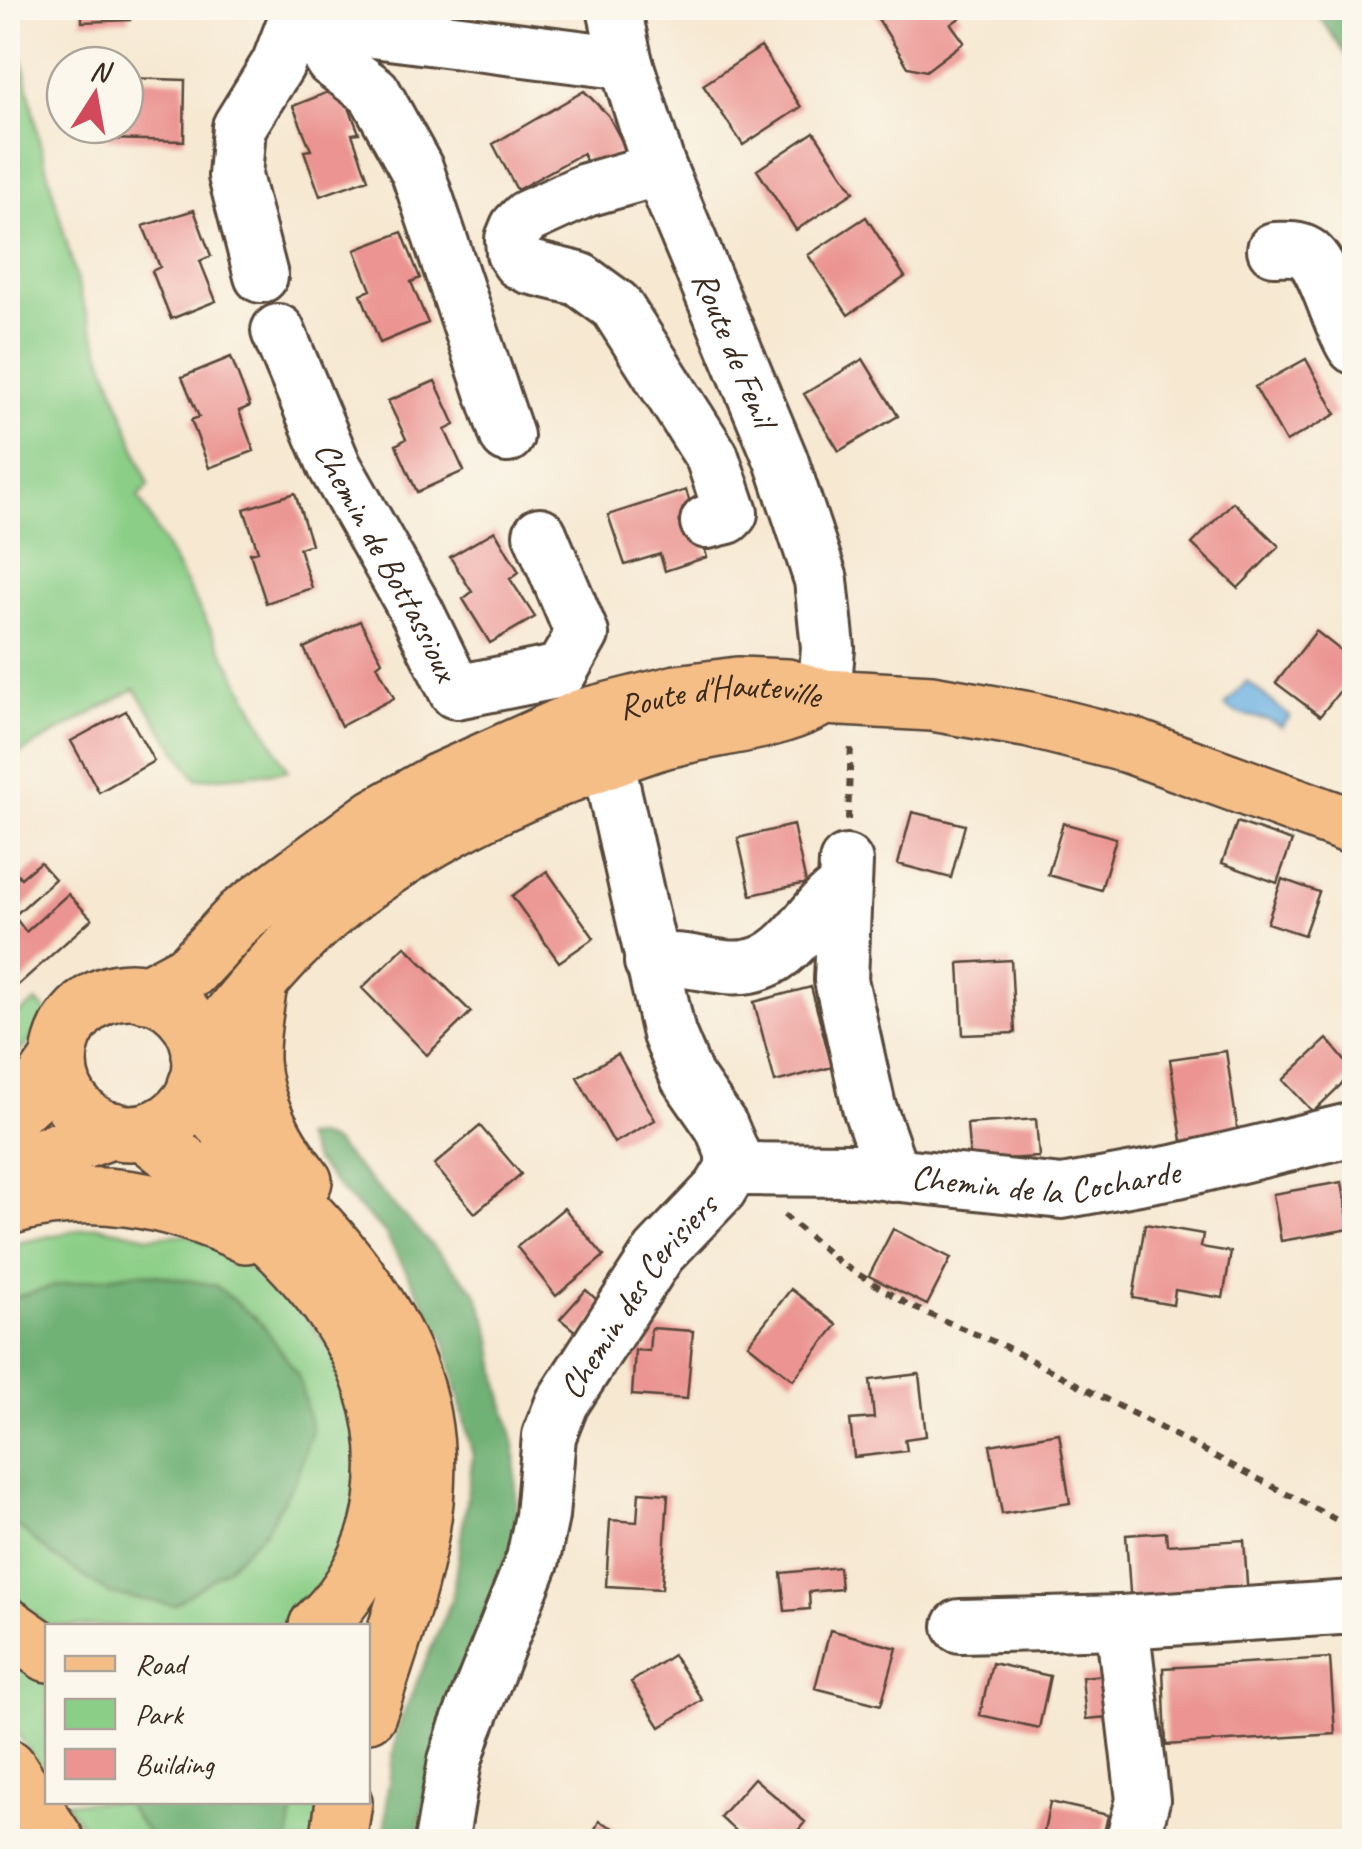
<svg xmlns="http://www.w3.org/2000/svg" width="1362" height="1849" viewBox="0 0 1362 1849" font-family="Caveat,sans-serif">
<rect width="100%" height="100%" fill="#fbf7ec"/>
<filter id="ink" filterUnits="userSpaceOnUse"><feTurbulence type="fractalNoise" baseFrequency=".01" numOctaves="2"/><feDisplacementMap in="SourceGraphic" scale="20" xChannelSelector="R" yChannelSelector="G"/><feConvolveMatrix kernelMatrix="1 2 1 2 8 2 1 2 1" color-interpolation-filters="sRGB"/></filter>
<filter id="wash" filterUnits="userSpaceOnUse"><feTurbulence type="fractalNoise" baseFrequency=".0048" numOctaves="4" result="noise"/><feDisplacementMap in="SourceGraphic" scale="40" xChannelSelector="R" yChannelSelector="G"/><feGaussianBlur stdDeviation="2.25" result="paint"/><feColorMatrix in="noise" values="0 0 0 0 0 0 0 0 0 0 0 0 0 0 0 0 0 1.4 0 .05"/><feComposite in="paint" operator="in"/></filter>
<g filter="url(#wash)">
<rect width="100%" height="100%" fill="#f6e8d1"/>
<path fill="#8bce87" stroke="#637c52" stroke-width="2.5" d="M8,8H16L18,39L39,140L82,300L149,486L138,496L288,771L196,779L135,689L8,760Z
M36,1002L55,1019L8,1062V1021Z
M97,1226L149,1237L188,1234L223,1250L288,1294L334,1354L364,1448L350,1538L327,1581L297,1614L280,1626H48L8,1595V1245Z
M8,1644L47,1671V1777L8,1719Z
M65,1802H330L324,1842L92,1841Z"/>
<path fill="#70b174" stroke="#566e49" stroke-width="2.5" d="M1313,8H1354V66Z
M316,1136L334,1143L476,1292L490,1329L499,1384L515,1445L517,1533L447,1704L416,1841H385L387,1793L398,1727L452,1599L473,1456L444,1338L383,1230L351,1201L314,1160L303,1137Z
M139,1272L215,1285L263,1325L298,1375L312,1430L296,1478L266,1530L226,1569L174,1605L110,1594L50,1554L8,1518V1299L63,1284Z
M124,1802H295L288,1842L153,1841Z"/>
<path fill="#6bb0e1" stroke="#536d80" stroke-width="2.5" d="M1247,681L1290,717L1281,727C1264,714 1242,720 1225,706Z"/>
<g id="blocks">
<path fill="#eb9492" d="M82,8H129L130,20L82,22Z
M879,8H955L961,17L951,24L964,42L926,71L908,67L877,17Z
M761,47L801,107L743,145L703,85Z
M128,78L185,80L184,141L106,139V125H125Z
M341,87L359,133L352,134L368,179L320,196L304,151L311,150L293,106Z
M584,91L608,115L626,149L590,172L583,153L517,190L493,144Z
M814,132L854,192L796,230L757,170Z
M194,210L211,256L200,261L216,301L171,319L152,271L160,267L143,226Z
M866,217L905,277L848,315L808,255Z
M402,232L420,278L411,282L428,323L380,343L361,294L371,290L355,250Z
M231,357L250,406L239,411L254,451L209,468L191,420L199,417L182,377Z
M863,359L898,416L839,451L804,394Z
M1306,359L1336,414L1286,442L1255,387Z
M435,381L455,425L445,430L464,471L417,492L396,445L406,439L388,401Z
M686,490L707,557L665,571L660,554L625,565L608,515Z
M295,493L311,544L299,548L312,588L266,603L250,553L258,551L244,509Z
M1233,502L1279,546L1238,588L1192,544Z
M495,531L519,572L510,579L535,617L490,643L463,599L472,592L450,557Z
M360,621L382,661L377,665L394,698L341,726L304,648Z
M1316,631L1354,661V673L1320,716L1276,683Z
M126,711L154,761L99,792L71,741Z
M912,812L965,825L951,878L898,864Z
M1237,822L1292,841L1277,883L1222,863Z
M1063,823L1116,838L1101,890L1048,875Z
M793,825L806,883L751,895L738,838Z
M40,862L55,879L14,916L26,932L68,894L92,919L8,994V872L12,868L21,878Z
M547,871L594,938L559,962L512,896Z
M1282,879L1319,892L1304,935L1267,923Z
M405,946L471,1012L427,1055L362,988Z
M1011,960L1015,1033L963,1035L959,963Z
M811,987L832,1067L775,1082L754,1002Z
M1327,1039L1354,1072L1313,1112L1283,1080Z
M1226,1051L1238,1133L1182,1141L1170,1059Z
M618,1054L655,1120L614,1143L577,1077Z
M1036,1119L1039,1157L970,1161L967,1124Z
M480,1126L521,1174L475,1213L434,1165Z
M1342,1182L1350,1229L1281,1241L1273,1194Z
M564,1208L604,1256L556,1296L517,1247Z
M1145,1224L1203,1234L1201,1247L1231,1252L1223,1298L1175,1290L1173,1305L1133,1298Z
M893,1229L951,1258L927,1305L869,1276Z
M791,1289L837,1325L793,1380L748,1344Z
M586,1290L606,1308L581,1336L560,1319Z
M651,1328L693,1331L687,1399L632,1395L635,1350L649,1351Z
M919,1374L926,1436L905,1439L907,1451L854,1457L850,1420L874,1418L870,1380Z
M1059,1433L1070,1503L1002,1514L990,1445Z
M639,1492L668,1494L662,1589L606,1586L610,1520L637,1522Z
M1166,1532L1167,1545L1244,1540L1248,1598L1131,1606L1126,1535Z
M839,1567L841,1589L809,1592L810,1609L785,1611L781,1573Z
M830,1630L897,1648L881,1705L815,1688Z
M673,1655L702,1700L660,1727L631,1682Z
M1330,1658L1335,1734L1166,1745L1163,1668Z
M992,1663L1050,1676L1039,1728L980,1715Z
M1103,1675L1108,1717L1086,1719L1082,1677Z
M754,1778L805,1822L789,1842H747L720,1817Z
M1050,1802L1108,1815L1102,1842H1042Z
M599,1821L642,1842H589Z"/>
</g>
</g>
<g filter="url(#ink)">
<use href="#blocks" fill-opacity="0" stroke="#574639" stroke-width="2.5"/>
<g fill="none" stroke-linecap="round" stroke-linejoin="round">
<g stroke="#574639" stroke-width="58">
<g id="minor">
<path d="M296,8L350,28L626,63"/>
<path id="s1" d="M614,8L626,63L659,167L781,460L821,580L828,648L824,697"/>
<path d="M299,9L332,61L374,92L417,170L507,436"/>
<path d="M660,169L586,190L527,217L517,227L512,239L513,253L519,262L529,267L579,279L616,306L712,457L731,513L727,517L707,522"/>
<path d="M1274,249C1284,249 1296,247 1306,253C1325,264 1338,324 1354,347"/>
<path d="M261,276L235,176L239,127L278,64L299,9"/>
<path id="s2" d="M278,331L335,467L417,612L456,692L561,671L582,634L540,534"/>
<path d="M846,862L841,980L869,1107L893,1175"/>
<path d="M651,962C689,953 724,977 761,963C799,949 820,897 844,890"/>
<path id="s3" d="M732,1169L854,1170L1062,1192L1178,1171L1354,1129"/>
<path d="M960,1626L1122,1622"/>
<path id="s4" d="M441,1842L455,1761L465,1730L533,1559L542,1516L549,1436L562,1403L659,1253L720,1189L732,1169V1152L721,1126L687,1077L669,1034L607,759"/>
<path d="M1132,1842L1143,1800L1122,1622L1354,1607"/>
</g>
</g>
<g stroke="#574639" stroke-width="60">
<g id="major">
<circle cx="130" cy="1062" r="71"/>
<path id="s5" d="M146,994L191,970L242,915L297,874L375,817L439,781L582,717L677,693L738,685L787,687L824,697L932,703L1030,720L1129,745L1354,827"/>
<path d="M200,1055C228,1019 257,982 289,949C386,849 522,788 652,744C705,727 764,727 814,702"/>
<path d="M8,1117L38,1089L59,1059"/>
<path d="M8,1174L39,1157L113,1130"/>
</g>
</g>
<g stroke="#574639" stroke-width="60">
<path id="highway" d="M259,983C256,1008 250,1035 251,1061C253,1104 278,1148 304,1181
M196,1085C235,1149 292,1195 339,1252C473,1415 429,1534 368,1714
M144,1132C262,1224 406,1332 383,1501C377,1547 352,1595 317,1626
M8,1207C91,1183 169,1199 246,1235
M8,1626L48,1654
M8,1767L57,1842
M338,1842L344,1802"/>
</g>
<path stroke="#574639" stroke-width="6" stroke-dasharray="8 8" stroke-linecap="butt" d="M848,820L851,743
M784,1215L840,1263L912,1307L1004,1346L1354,1529"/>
<use href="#minor" stroke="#fff" stroke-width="52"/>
<use href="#major" stroke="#f6be87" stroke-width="55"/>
<use href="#highway" stroke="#f6be87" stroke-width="55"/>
</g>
</g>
<g text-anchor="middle" stroke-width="10" stroke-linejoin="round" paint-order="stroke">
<g font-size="35" fill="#3b2a1e" stroke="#fbf7ec">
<text dy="12" stroke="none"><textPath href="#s1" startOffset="362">Route de Fenil</textPath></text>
<text dy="12" stroke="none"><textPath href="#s2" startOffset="255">Chemin de Bottassioux</textPath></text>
<text dy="12" stroke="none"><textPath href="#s5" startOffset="662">Route d'Hauteville</textPath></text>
<text dy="12" stroke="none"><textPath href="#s3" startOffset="315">Chemin de la Cocharde</textPath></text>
<text dy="12" stroke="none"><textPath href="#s4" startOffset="590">Chemin des Cerisiers</textPath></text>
</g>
</g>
<rect width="1362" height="1849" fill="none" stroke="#fbf7ec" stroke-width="40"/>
<rect x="45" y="1624" width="325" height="180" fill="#fbf7ec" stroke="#aea59a" stroke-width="2.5"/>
<rect x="65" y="1656" width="50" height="15" fill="#f6be87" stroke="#aea59a" stroke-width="2.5"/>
<text x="135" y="1674" font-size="30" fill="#3b2a1e">Road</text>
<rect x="65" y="1699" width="50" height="30" fill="#8bce87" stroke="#aea59a" stroke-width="2.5"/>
<text x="135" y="1724" font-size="30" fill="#3b2a1e">Park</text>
<rect x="65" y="1749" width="50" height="30" fill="#eb9492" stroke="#aea59a" stroke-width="2.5"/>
<text x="135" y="1774" font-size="30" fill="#3b2a1e">Building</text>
<g transform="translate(95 95) rotate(11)"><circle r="48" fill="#fbf7ec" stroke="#aea59a" stroke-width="2.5"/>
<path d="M0-8L18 38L0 25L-18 38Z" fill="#d1495b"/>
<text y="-15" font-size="28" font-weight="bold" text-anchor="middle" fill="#3b2a1e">N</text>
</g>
</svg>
